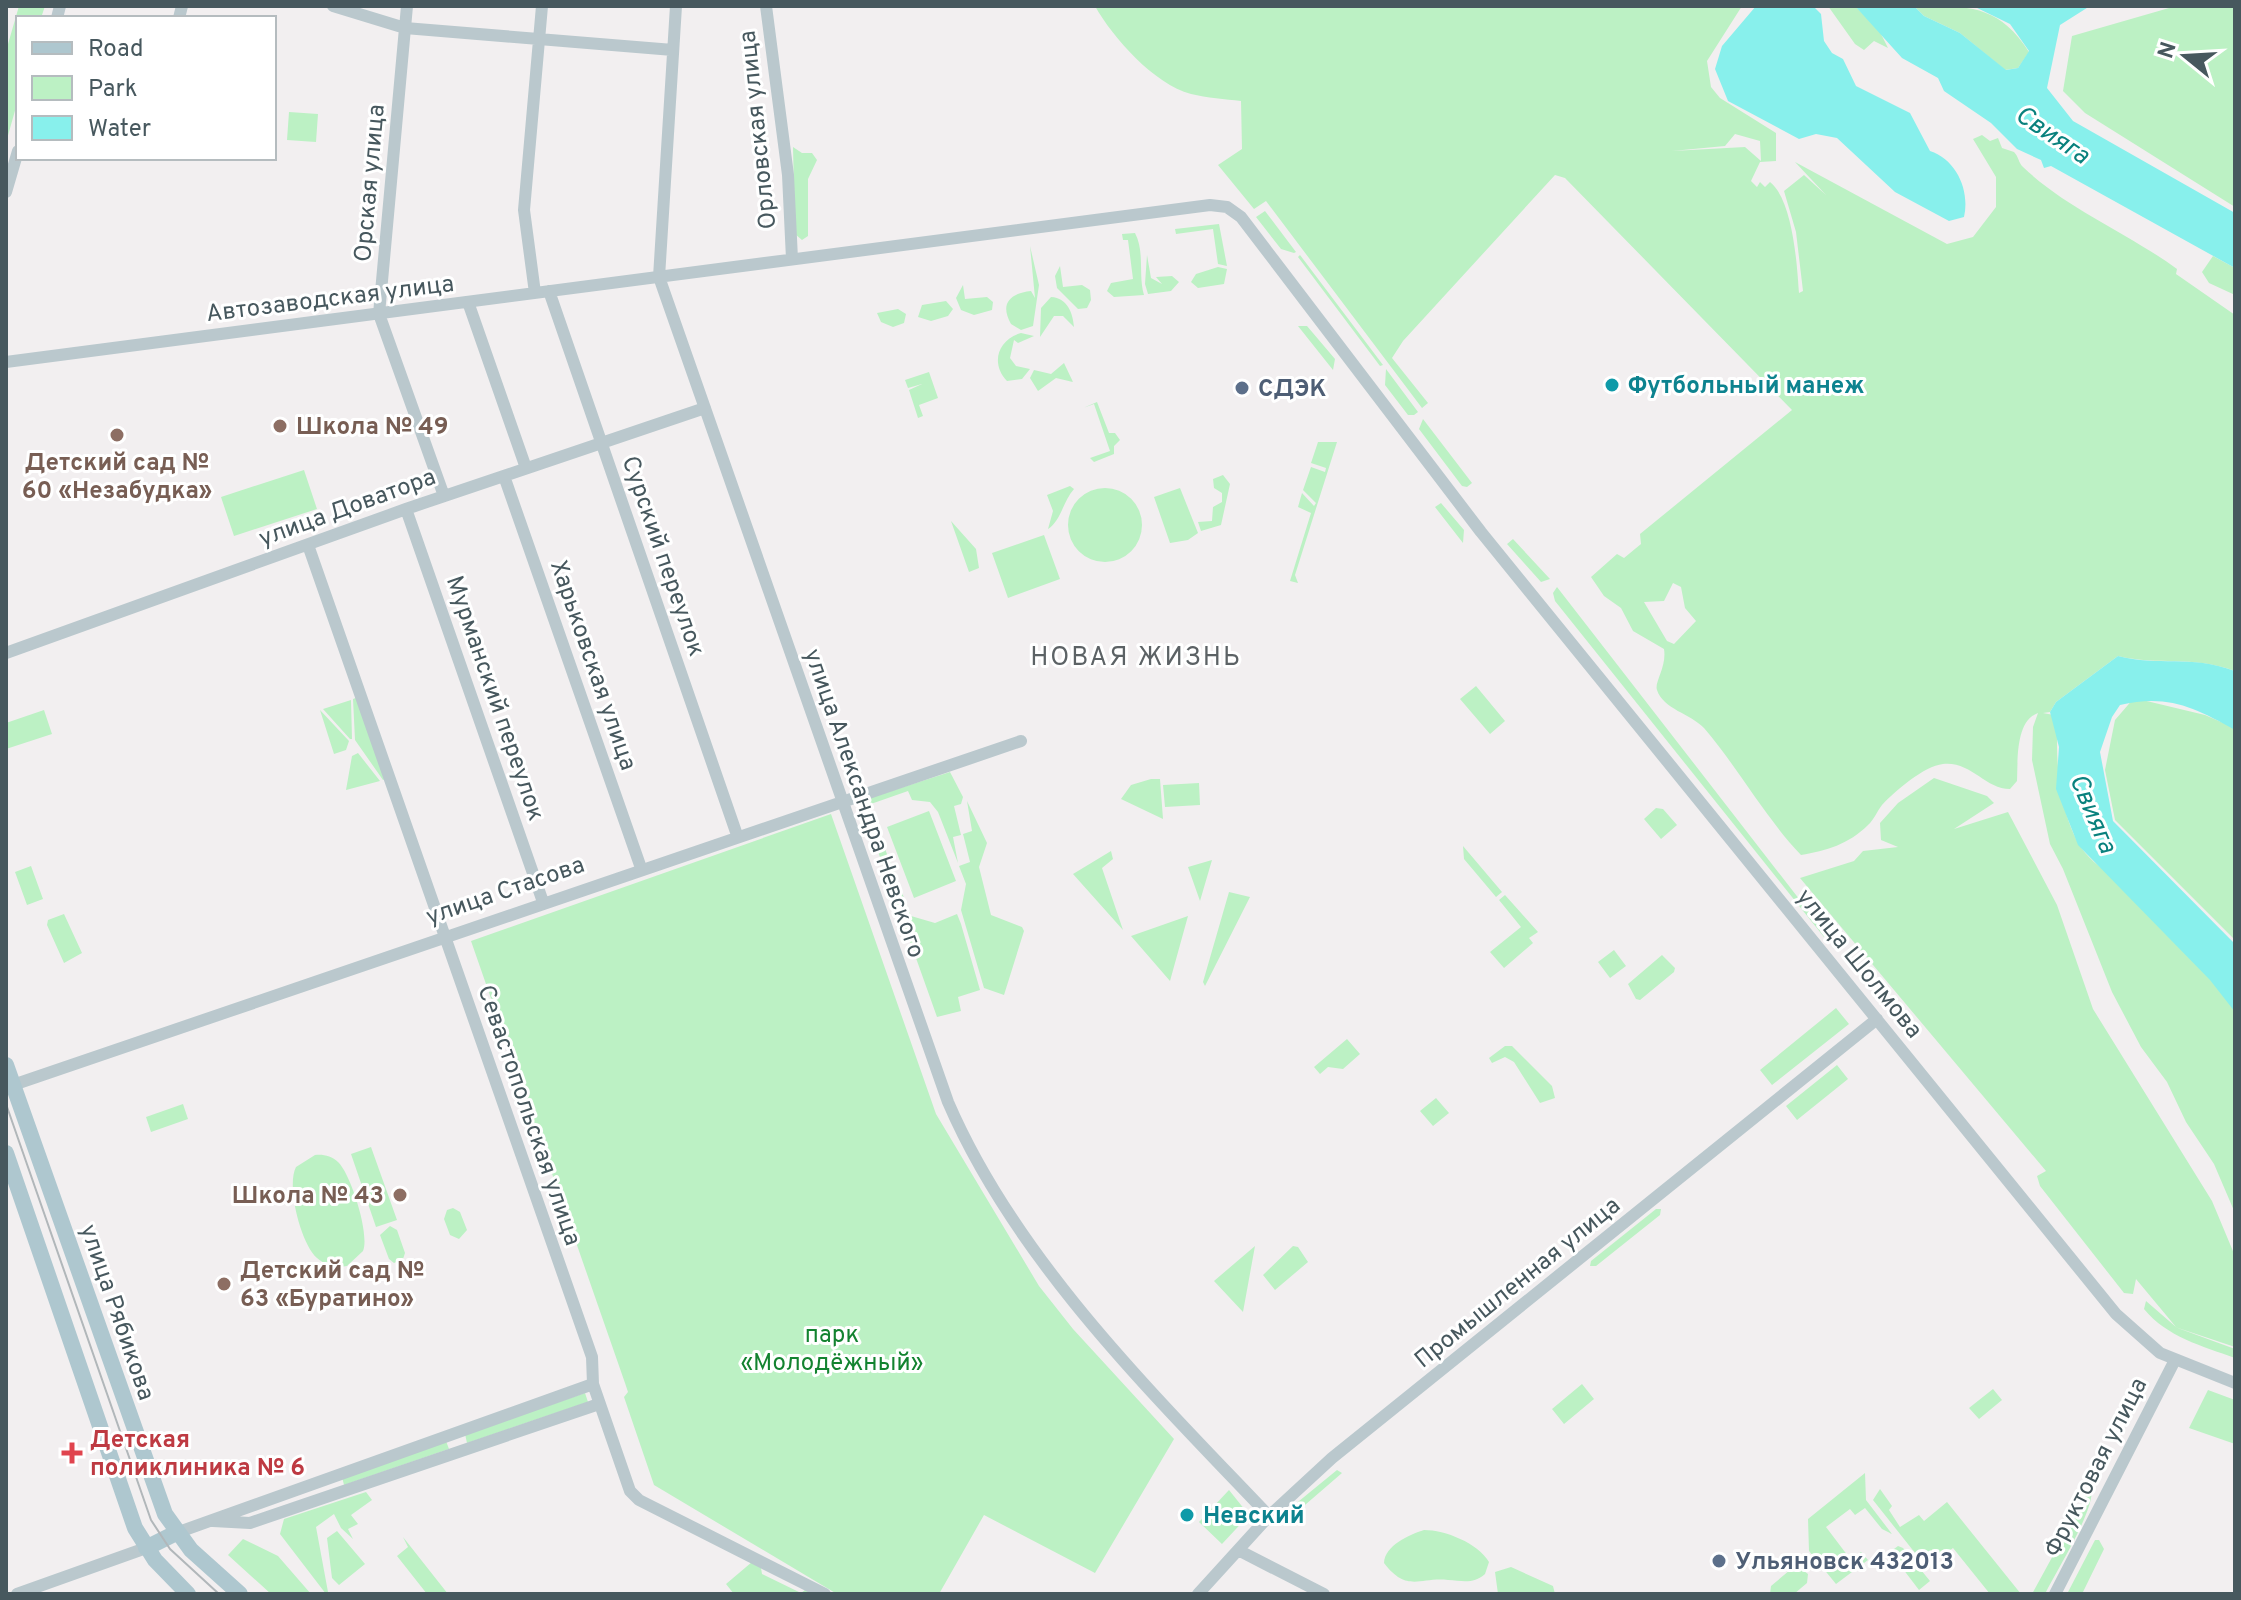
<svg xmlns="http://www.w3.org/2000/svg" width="2241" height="1600" viewBox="0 0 2241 1600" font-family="Overpass,sans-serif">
<rect width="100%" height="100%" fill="#f2eff0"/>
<path fill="#bcf1c4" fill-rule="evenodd" d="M19,6H45L41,18H18V100L7,139L6,51Z
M1095,6H1742L1707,61L1711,87L1720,98L1776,133V161L1760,162L1751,181L1757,187L1760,182L1765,187L1770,182C1793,200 1797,265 1799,293L1803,291L1796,232L1784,191L1804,175L1826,195L1795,162L1947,244L1973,237L1996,207V177L1973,139L1982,135L1990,141L1998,138L2002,148L2014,152C2019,157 2018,162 2023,167C2067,209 2128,233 2177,269L2176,274L2235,315V671C2191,655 2159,666 2118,656L2056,702L2050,712L2043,713L2059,716C2053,754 2060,828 2089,857C2101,870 2119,878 2133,891C2169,926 2201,969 2235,1007V1213L2214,1164L2186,1122L2167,1082L2141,1047L2112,992L2063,869L2050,844L2032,760L2033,727L2038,713C2015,721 2018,762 2017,781L2010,789C1985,789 1971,761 1943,764C1924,766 1895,791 1882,805C1877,811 1874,820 1868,825C1849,844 1826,851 1801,855C1764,816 1739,769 1704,728C1691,714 1663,709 1657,690C1654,682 1667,667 1664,649L1633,631L1621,608L1604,596L1591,577L1617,554L1624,558L1641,544L1640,534L1792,410L1565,178L1555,175L1403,341L1392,358L1428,403L1422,408L1266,201L1254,209L1218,165L1242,149L1241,101C1225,99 1207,98 1191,94C1154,84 1113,38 1095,6ZM1735,134L1760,141L1761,161L1745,147L1672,151L1725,146ZM1673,583L1681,587L1685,608L1696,621L1674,644L1667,641L1644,602L1664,601Z
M1828,6H1855L1879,30L1888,48L1874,41L1864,50L1855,44Z
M1914,6C1966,6 1998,3 2029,52L2018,68L2005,70L1960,33L1924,16Z
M2176,6H2235V207L2085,113L2063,91L2072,36Z
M289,112L318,114L316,142L287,140Z
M793,147L802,153H812L817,160L808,179V236L802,240L795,234Z
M1265,211L1296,252L1294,253L1281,249L1256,217Z
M1219,224L1227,266L1218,264L1213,229L1176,234L1175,229Z
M1135,233C1145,252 1138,275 1144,295L1114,297L1107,291L1111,283L1133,279L1128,240H1123L1122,234Z
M1030,246L1039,285L1033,326L1021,330L1011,324C999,303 1011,293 1031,291L1035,298Z
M1147,255L1151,278L1162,284L1156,277L1172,276L1179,282L1171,291L1148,294L1145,284Z
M1300,255L1383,365L1380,366L1298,257Z
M2213,256L2235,268V295L2209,283L2202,272Z
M1060,266L1063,287L1082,285L1090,290L1091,300L1087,308L1078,309L1057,288L1055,276Z
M1218,267L1227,269L1224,284L1198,288L1191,282L1196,274Z
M963,285L965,299L987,297L993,302L992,310L974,315L961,310L956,298Z
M1051,297C1068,298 1073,314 1074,327L1063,316H1054L1040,337L1041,308Z
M946,301L953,309L948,316L931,321L918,317L922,305Z
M898,309L906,314L904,323L893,327L881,322L877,313Z
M1298,326H1307L1335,359L1333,370Z
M1021,333L1034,336L1018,343L1014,340L1010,358L1016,366L1030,369L1022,379L1007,381C990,363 998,340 1021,333Z
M1064,363L1073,382L1056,378L1038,391L1030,378L1034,370L1051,374Z
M1386,369L1418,412L1414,415H1408L1385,385Z
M929,372L938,398L919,405L923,416L918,418L909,390L922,384L908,388L905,380Z
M1097,402L1109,433H1115L1120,440L1114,446V454L1094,462L1090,458L1110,451L1094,404L1083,408Z
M1423,419L1472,483L1467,487L1462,486L1419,429Z
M1318,442H1337L1295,575L1298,583L1290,581L1311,513L1298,507L1302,493L1314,506L1316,503L1303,490L1311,467L1325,472L1326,468L1311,463Z
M304,470L317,509L234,536L221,497Z
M1223,475L1230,484L1221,525L1201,531L1198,522L1212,521L1213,507L1222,502V493L1214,488L1213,479Z
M1070,486L1074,489C1063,501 1061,521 1048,529L1053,511L1047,495Z
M1180,488L1198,533L1188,540L1170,543L1154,497Z
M1068 525a37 37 0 1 1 74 0a37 37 0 1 1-74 0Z
M1441,503L1464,530L1463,543L1435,507Z
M951,521L976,549L979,568L969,572Z
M1044,535L1060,579L1008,598L992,553Z
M1513,539L1550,579L1541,582L1507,544Z
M1557,587L1827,935L1824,937L1555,601L1553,593Z
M1476,686L1505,721L1490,734L1460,699Z
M358,697L387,778L383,780L355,740L353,699Z
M2134,698L2205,715L2235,728V940L2115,820L2105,770L2115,720Z
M351,700L352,739H350L323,709Z
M44,710L52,734L6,749V723Z
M320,710L349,741L346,750L334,754Z
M358,753L380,781L346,790L352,756Z
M950,772L963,797L961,804L954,806L961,835L953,837L958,863L938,812L930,802L912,800L908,791L868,805L911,916L935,923L957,914L961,924L980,990L958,997L961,1011L937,1017L860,801Z
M1934,778L1987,796L1994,803L1954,829L2008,812L2057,905L2093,1009L2212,1201L2235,1256V1347L2175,1327L2235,1349V1358C2202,1346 2167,1337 2144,1309L2146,1301L2176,1327L2136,1279L2133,1294L2124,1293L2040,1186L2037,1176L2046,1171L1800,878L1854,861L1863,851L1898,847L1881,840L1880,823L1898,803Z
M1151,779H1160L1163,819L1121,799L1131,785Z
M1199,783L1200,805L1165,807L1163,785Z
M967,801L987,843L979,867L991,915L1022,927L1024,931L1004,995L984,988L961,910L966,884L959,866L970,862L963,834L972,831Z
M1656,808L1663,809L1677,825L1661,839L1644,819Z
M929,811L956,881L914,898L887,827Z
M831,814L936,1114L1039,1286L1073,1329L1174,1439L1095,1573L984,1515L939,1594H837L654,1485L624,1397L628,1392L625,1383L471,941Z
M1463,846L1502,892L1496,897L1464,859Z
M1111,851L1113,859L1102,868L1123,930L1073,874Z
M1212,860L1200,901L1188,867Z
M31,866L43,899L27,905L15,872Z
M1229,892L1250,897L1205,986L1203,982Z
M1505,895L1538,932L1529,938L1533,943L1504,968L1490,952L1521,927L1499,900Z
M64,914L82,953L64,963L47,925L48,920Z
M1188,916L1170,981L1131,936Z
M1614,950L1626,966L1610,978L1598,962Z
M1662,955L1675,968L1674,972L1640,1000L1636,999L1628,984Z
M1836,1008L1849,1024L1772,1085L1760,1070Z
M1347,1039L1360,1054L1343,1069L1328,1067L1320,1074L1314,1067Z
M1505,1046H1512L1552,1086L1555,1098L1540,1103L1514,1062L1505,1057L1492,1063L1489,1058Z
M1837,1065L1848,1079L1797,1120L1786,1106Z
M1436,1098L1449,1113L1433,1126L1420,1111Z
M183,1104L188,1119L151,1132L146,1117Z
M371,1147L397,1220L376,1227L351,1154Z
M315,1155C323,1154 332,1156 338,1162C351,1174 370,1235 363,1251L347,1266C336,1268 325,1265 317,1258C301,1244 286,1186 296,1167Z
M453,1208L460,1212L467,1230L459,1239L450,1235L444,1219L447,1210Z
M1656,1209H1661L1660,1215L1596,1266H1590L1591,1261Z
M390,1226L397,1230L405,1253L403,1259L394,1263L389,1259L380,1235Z
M1255,1246L1243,1312L1214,1281Z
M1293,1246L1298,1247L1308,1262L1275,1290L1263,1275Z
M1582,1384L1594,1399L1564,1424L1552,1409Z
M1993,1389L2002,1400L1979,1419L1969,1408Z
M2208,1390L2235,1400V1444L2189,1428Z
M585,1393L588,1402L467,1443L465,1434Z
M446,1441L449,1449L344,1485L342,1477Z
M1337,1470L1342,1473L1298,1511L1293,1506Z
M1865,1473L1866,1500L1892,1534L1882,1529L1865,1508L1855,1515L1850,1509L1826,1527L1851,1560L1861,1552L1868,1560L1836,1584L1809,1551L1808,1519Z
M2091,1486C2098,1506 2056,1571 2045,1594H2032Z
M1880,1489L1892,1506L1889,1510L1900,1527L1919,1515L1924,1521L1947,1502L2021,1594H1990L1953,1548L1927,1568L1873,1500Z
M1229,1490L1249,1515L1222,1544L1199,1522Z
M366,1492L372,1500L351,1515L358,1524L348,1529L353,1539L341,1528L334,1514L316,1527L328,1592L326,1594L280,1534L284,1519Z
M1424,1530C1445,1530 1478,1543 1489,1562L1485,1574C1474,1584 1463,1581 1448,1580C1419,1577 1407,1593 1384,1563C1385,1545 1409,1535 1424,1530Z
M337,1531L365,1564L339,1585L332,1578L327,1538Z
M403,1537L448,1594H427L397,1556L408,1547Z
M243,1539L278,1556L311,1594H271L228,1555Z
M2095,1540H2099L2104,1549L2082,1594H2067Z
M1898,1546L1903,1548L1930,1581L1919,1590L1890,1552Z
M752,1562L761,1568L762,1574L801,1593L805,1590L818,1594H734L726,1584Z
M1796,1565L1808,1574L1807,1583L1794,1594H1770L1771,1586Z
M1511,1567L1553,1586L1555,1594H1498L1495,1572Z"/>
<path fill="#88f0ec" d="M1756,6H1813L1821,14L1824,41L1832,53L1843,59L1856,86L1910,113L1930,151C1957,160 1970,191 1964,217L1949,221L1895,192L1837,138L1816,134L1799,139L1728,101L1715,69L1722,46Z
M1855,6H1914L1924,16L1960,33L2006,70L2018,68L2029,51L2010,24L1973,6H2090L2060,25L2047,88L2073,121L2235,213V268L2051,166L2044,168L2041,160L2017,149L1991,123L1944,91L1938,78L1902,58Z
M2118,656C2159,667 2189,654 2235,671V730C2194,707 2167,694 2120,705L2112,717L2100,752L2113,821L2235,944V1012L2210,980L2078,845L2056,789L2059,747L2050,712L2056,702Z"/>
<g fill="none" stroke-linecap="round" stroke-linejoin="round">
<path stroke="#bac8cd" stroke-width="12" d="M333,6L405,28L673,50
M407,6L379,314L444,496
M676,6L659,277L948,1102C1016,1260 1152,1393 1269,1516
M766,6L788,175L792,259
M57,18L60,6
M179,18L182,6
M6,192L18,151
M549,291L737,835
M535,293L524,210L542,6
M468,302L526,468
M6,362L1210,205L1227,207L1241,217L1481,532L2116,1314L2160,1353L2235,1383
M504,476L641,868
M406,509L543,902
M308,545L592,1357L593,1384L630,1491L639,1500L825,1594
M6,653L406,509L705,408
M13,1085L1021,741
M213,1521L250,1523L599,1404
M176,1533L593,1384
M1238,1550L1324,1594
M17,1594L146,1548
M1198,1594L1269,1516L1332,1458L1877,1019
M2055,1594L2175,1360"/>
<path stroke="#aec7cf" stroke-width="16" d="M6,1065L165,1514L191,1550L240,1594
M6,1153L135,1528L155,1560L188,1594
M146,1548L176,1533"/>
<path stroke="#b1b7ba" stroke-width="2" d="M6,1104L151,1520L170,1549L219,1594"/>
</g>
<g fill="#0f9aa8" stroke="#fff" stroke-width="3">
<circle cx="1612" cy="385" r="8"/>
<circle cx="1187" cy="1515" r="8"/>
</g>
<g fill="#5c6f8a" stroke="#fff" stroke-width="3">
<circle cx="1242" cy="388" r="8"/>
<circle cx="1719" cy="1561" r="8"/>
</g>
<g fill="#8d6e63" stroke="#fff" stroke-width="3">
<circle cx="280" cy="426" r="8"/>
<circle cx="117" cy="435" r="8"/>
<circle cx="400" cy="1195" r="8"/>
<circle cx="224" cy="1284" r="8"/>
</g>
<path fill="#e0444e" stroke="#fff" stroke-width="3" d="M68 1441h8v8h8v8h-8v8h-8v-8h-8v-8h8z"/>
<g text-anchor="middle" stroke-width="6" stroke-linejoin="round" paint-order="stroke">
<g font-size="24" fill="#47585e" stroke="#fff">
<text transform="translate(757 130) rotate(-96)" y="8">Орловская улица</text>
<text transform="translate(369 183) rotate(-85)" y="8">Орская улица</text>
<text transform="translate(330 298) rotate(-7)" y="8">Автозаводская улица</text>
<text transform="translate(347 507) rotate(-20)" y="8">улица Доватора</text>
<text transform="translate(664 556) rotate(71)" y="8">Сурский переулок</text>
<text transform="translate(594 665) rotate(71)" y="8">Харьковская улица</text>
<text transform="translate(496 698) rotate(71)" y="8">Мурманский переулок</text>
<text transform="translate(865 803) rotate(71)" y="8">улица Александра Невского</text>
<text transform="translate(505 890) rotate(-19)" y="8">улица Стасова</text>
<text transform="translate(1860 963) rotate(51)" y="8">улица Шолмова</text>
<text transform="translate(530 1115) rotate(71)" y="8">Севастопольская улица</text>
<text transform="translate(1517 1282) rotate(-39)" y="8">Промышленная улица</text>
<text transform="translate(118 1312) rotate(71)" y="8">улица Рябикова</text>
<text transform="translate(2095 1467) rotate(-63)" y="8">Фруктовая улица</text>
</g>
<g font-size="24" font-weight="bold" fill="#0d838f" stroke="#fff" text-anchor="start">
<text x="1628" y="393">Футбольный манеж</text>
<text x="1203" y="1523">Невский</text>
</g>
<g font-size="24" font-weight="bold" fill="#4e5e75" stroke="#fff" text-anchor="start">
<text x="1258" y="396">СДЭК</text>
<text x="1735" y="1569">Ульяновск 432013</text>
</g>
<g font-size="24" font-weight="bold" fill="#785e54" stroke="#fff" text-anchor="start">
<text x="296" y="434">Школа № 49</text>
<text x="117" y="470" text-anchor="middle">Детский сад №<tspan x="117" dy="28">60 «Незабудка»</tspan></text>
<text x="384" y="1203" text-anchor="end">Школа № 43</text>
<text x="240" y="1278">Детский сад №<tspan x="240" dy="28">63 «Буратино»</tspan></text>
</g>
<g font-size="24" fill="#138330" stroke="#fff">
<text x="832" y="1342">парк<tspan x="832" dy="28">«Молодёжный»</tspan></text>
</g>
<g font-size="24" font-weight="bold" fill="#be3a42" stroke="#fff" text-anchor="start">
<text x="90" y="1447">Детская<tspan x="90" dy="28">поликлиника № 6</tspan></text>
</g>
<g font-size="26" font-style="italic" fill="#09817d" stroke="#fff">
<text transform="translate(2053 134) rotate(34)" y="9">Свияга</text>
<text transform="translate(2094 813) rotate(67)" y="9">Свияга</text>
</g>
<g font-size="26" letter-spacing="2" fill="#5c6265" stroke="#fff">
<text x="1136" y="665">НОВАЯ ЖИЗНЬ</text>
</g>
</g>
<rect width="2241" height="1600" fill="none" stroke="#47585e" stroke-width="16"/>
<rect x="16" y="16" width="260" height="144" fill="#ffffff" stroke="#b5bcbf" stroke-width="2"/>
<rect x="32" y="42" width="40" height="12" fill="#aec7cf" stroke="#b5bcbf" stroke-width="2"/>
<text x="88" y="56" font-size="24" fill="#47585e">Road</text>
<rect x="32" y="76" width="40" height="24" fill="#bcf1c4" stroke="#b5bcbf" stroke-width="2"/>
<text x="88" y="96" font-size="24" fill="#47585e">Park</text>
<rect x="32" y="116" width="40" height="24" fill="#88f0ec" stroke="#b5bcbf" stroke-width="2"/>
<text x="88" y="136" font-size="24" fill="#47585e">Water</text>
<g transform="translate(2185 56) rotate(288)" stroke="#ffffff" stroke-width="6" paint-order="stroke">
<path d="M0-6L14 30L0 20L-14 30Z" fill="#47585e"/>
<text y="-12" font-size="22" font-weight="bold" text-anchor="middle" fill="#47585e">N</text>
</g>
</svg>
